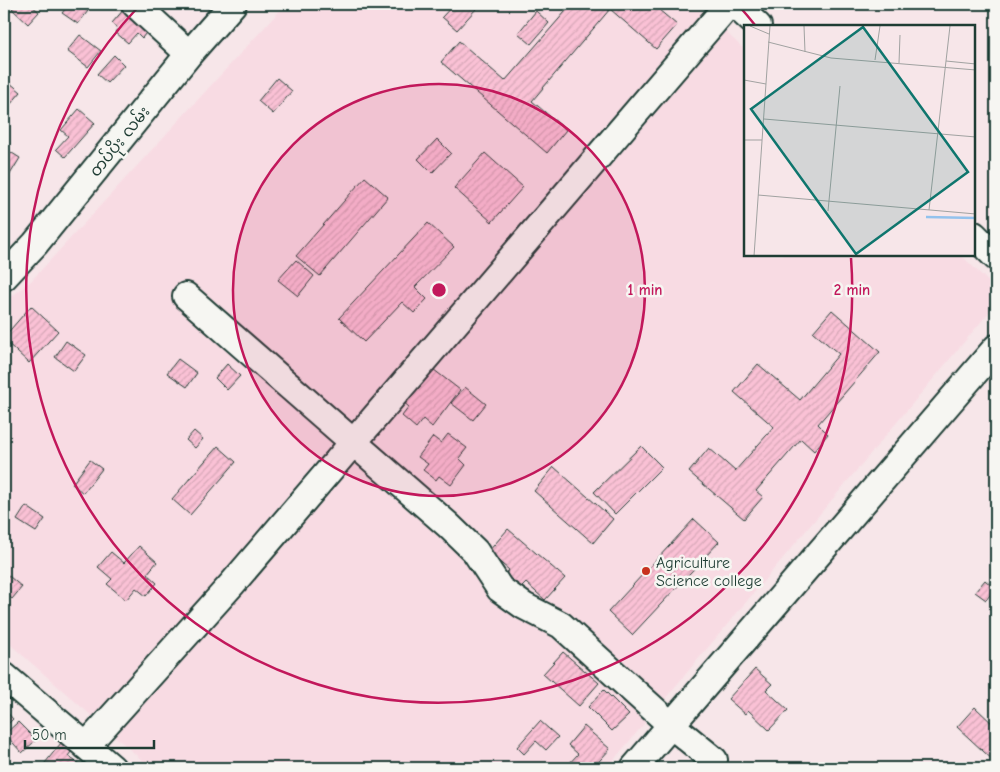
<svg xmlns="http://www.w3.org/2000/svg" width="1000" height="772" viewBox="0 0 1000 772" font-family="'Comic Neue','Noto Sans Myanmar',sans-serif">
<defs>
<pattern id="building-hatch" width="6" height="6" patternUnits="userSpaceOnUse" patternTransform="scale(1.25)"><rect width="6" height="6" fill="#fac1d5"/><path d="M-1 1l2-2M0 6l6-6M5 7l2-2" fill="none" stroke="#d6a7b7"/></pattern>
</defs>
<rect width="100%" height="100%" fill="#f7e6e9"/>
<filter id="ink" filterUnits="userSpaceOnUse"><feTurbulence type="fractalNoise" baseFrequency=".02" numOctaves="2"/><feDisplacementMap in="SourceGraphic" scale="10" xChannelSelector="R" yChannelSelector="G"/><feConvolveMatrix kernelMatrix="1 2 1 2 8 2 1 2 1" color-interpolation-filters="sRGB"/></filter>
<g filter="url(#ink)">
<path fill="#f8dbe3" d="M286,4H696L745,50V255H961L996,289V304L607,768H151L4,639V303L32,280Z"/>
<path fill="url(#building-hatch)" stroke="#1f3d34" d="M17,4H30L39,12L28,24L12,9Z
M69,4H78L88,11L78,24L62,13Z
M454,4H471L476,9L457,30L442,17Z
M572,4H652L677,25L656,49L610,9L532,101L566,130L547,153L441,62L459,41L505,81Z
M125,8L149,29L142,38L137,33L128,43L115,32L118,28L112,23Z
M536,11L549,23L531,44L518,33Z
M80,35L101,51L88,67L67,51Z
M114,55L124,65L107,83L97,74Z
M4,78L21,92L4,112Z
M277,78L292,91L273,114L258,101Z
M79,109L95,123L65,157L56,149L68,136L61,130Z
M437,139L451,153L432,173L418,159Z
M4,148L20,158L6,181L4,179Z
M485,153L523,187L492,222L454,188Z
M365,177L388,197L320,276L296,256Z
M428,223L454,247L415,287L427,299L414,313L402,302L364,342L339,318Z
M296,260L314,276L298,296L278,280Z
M31,306L58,331L29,363L4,340V337Z
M832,310L880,352L818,424L828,434L814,451L801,439L756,491L763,497L744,519L689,472L709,448L735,471L774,427L734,392L758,364L800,400L839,354L813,332Z
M66,341L86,355L74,371L55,357Z
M178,359L197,373L187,387L167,373Z
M227,364L240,376L227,390L215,378Z
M429,366L460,390L432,427L423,419L416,428L402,416L409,407L402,401Z
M465,387L486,404L473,420L451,403Z
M194,431L203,439L195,448L186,440Z
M448,434L467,448L459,458L466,465L451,485L439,476L436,480L423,470L428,464L418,457L433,437L441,443Z
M218,446L236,462L190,515L172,499Z
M641,446L662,467L615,514L594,492Z
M90,460L102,469L83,493L72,484Z
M554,467L613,519L593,543L534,491Z
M26,506L45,519L36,532L17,520Z
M694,519L719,542L632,635L608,612Z
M508,529L565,578L545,600L526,583L517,592L501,579L509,570L488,552Z
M139,546L157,562L147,574L157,583L146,596L136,588L126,600L107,584L112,579L98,567L111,552L124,563Z
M4,572L22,587L12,599L4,592Z
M985,580L995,589L986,600L975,592Z
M563,652L599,683L579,706L543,674Z
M755,669L772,684L766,690L788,710L769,730L748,710L745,714L728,699Z
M604,690L629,715L612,731L588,707Z
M975,707L996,727V763L957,727Z
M4,709L13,719L4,728Z
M540,721L558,737L546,750L536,741L524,754L517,747Z
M18,722L36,740L22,753L5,734Z
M584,726L610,749L593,768H565L578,754L568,745Z
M61,743L71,752L68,756L79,764L76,768H41Z"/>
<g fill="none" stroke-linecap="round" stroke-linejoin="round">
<g stroke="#1f3d34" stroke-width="30">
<path id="minor" d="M135,4L189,54
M734,4L758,26
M974,235L996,257
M4,277L35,244L189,54L233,4
M186,296L448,525L475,551L500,589L524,606L561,625L671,725L714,760
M4,676L112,768
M86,746L232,584L729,4
M634,768L996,348"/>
</g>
<use href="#minor" stroke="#f6f6f2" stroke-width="26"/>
</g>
</g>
<circle cx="439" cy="290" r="206" fill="#c2185b" fill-opacity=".12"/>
<g fill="none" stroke="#c2185b" stroke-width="2.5">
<circle cx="439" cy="290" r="206"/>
<path d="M739 6A413 413 0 0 1 755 25M851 258A413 413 0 1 1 139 6"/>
</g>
<circle fill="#c8321e" stroke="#f6f6f2" stroke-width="2" cx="646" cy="571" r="5"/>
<g text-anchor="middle" stroke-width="5" stroke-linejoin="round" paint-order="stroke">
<g font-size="16" fill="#1f3d34" stroke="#f6f6f2">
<text transform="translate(119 141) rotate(-51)" y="6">တပ်ပိုး လမ်း</text>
</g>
<g font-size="16" fill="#1f3d34" stroke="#f6f6f2" text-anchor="start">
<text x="656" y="568">Agriculture<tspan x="656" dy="18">Science college</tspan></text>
</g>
</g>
<g transform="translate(744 25)">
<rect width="231" height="231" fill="#f7e6e9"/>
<path fill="none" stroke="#93c2ed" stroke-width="2.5" d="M182,192L232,193"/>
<path fill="none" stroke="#a1a2a1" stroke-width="1" d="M6,1L25,9M60,1L61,27M24,17L87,33L232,45M131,35L136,1M202,36L232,39M155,38L156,10M0,55L22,59M20,94L232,112M0,115H18M14,170L232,189M185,185L206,1M84,186L96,61M10,231L26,1"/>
<path fill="#0f766e" fill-opacity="0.15" stroke="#0f766e" stroke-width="2.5" d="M119,2L224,147L112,229L7,84Z"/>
<rect width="231" height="231" fill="none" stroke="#1f3d34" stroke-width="2.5"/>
</g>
<circle cx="439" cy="290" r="8" fill="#c2185b" stroke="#f6f6f2" stroke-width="2.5"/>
<g font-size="15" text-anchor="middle" font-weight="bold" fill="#c2185b" stroke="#f6f6f2" stroke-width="5" stroke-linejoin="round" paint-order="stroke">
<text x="645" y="295">1 min</text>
<text x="852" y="295">2 min</text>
</g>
<rect width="1000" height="772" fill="none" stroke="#f6f6f2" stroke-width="20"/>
<rect x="10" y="10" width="980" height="752" fill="none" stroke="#1f3d34" stroke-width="2" filter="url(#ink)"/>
<path d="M25 740v8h129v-8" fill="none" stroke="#1f3d34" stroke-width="2.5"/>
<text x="32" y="740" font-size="15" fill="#1f3d34" stroke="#f6f6f2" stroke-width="4" paint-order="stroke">50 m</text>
</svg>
